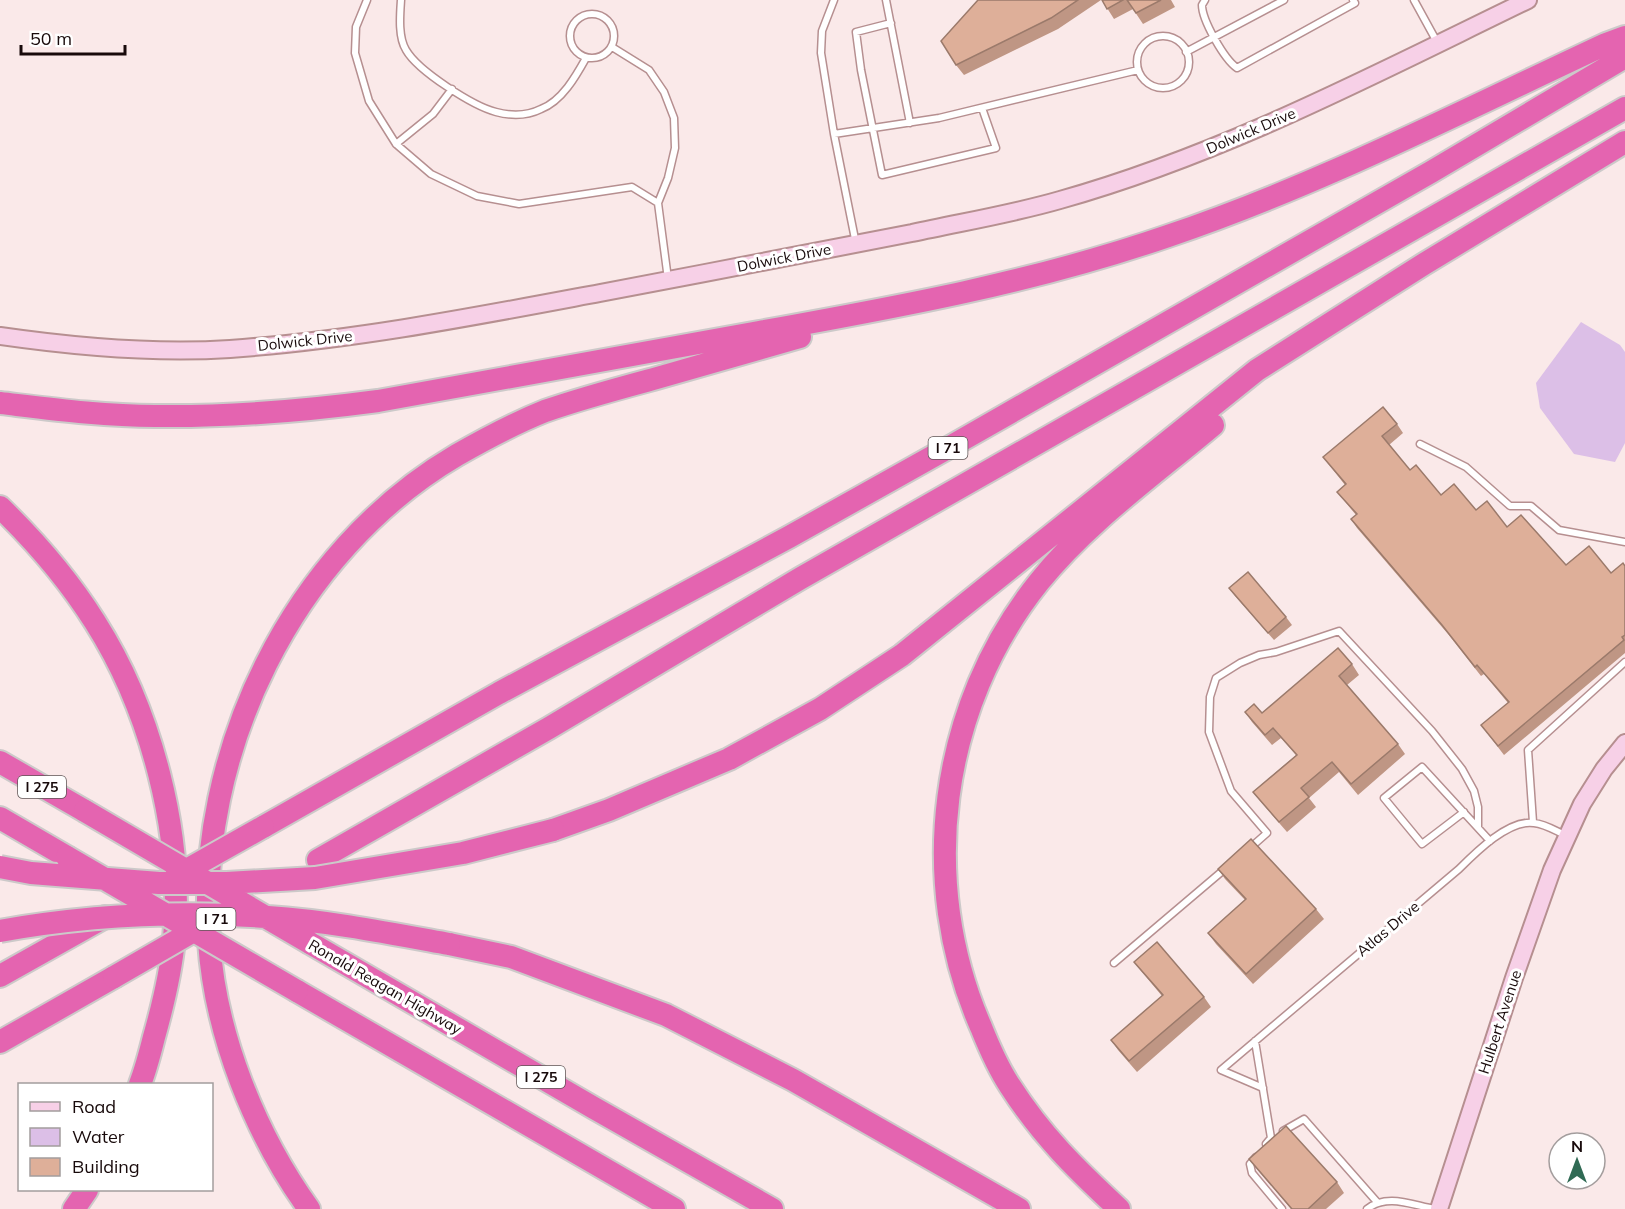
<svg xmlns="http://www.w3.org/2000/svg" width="1625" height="1209" viewBox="0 0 1625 1209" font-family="Mulish,sans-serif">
<rect width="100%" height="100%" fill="#fae9e9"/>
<path fill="#dcbfe7" d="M1581,322L1620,345L1625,352V443L1615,462L1574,454L1540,408L1536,383Z"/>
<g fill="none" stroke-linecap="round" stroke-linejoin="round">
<g stroke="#b68f90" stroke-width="9">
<path id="service" d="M367,0L356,27L355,53L369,101L396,144L431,174L477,196L519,204L632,187L658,203
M401,0C400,15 398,37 406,50C418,71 473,106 496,112C511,116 527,116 541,109C562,101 576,76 586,58
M834,0L822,31L821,53L834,134L856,244
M886,0L910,123
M1205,0L1202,5C1202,20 1224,59 1237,68L1355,3L1353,0
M1414,0L1437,42
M570 36a22 22 0 1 1 44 0a22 22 0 1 1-44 0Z
M891,23L856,32L861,70L882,175L996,148L982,108
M1137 62a26 26 0 1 1 52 0a26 26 0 1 1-52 0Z
M612,47L649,70L664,92L674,118L675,148L668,178L658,203L668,279
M1186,52L1284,0
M834,134L939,118L1138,70
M396,144L433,114L452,89
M1420,444L1466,467L1510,506H1531L1559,530L1625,542
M1464,812L1422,844L1384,798L1422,767L1490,841
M1533,822L1528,750L1625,662
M1250,848L1267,833L1231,791L1209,732L1210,697L1216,678L1240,663L1259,655L1276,652L1339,631L1432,731L1462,769L1474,791L1478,807V827
M1114,963L1226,868
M1255,1041L1271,1138L1266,1144
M1263,1088L1221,1070L1459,869C1476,852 1509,819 1534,823C1545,824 1556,831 1565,835
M1283,1131L1304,1119L1377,1202
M1256,1157L1250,1164L1252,1173L1282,1209
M1367,1209C1387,1193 1412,1205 1435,1209"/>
</g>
<g stroke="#b68f90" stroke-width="20">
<path id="secondary" d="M0,336C76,347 153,354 230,349C355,340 477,316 600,293C704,273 808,254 912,233C962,222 1012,214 1060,200C1224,154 1375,74 1528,0
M1439,1209L1514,978L1552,870L1582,804L1604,769L1625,743"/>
</g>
<g stroke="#ccc9c9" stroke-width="26">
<path id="motorway" d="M0,403C51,409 103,416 155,416C230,417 303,411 378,401C505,378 632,355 759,332C898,307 1035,282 1168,236C1319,185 1462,111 1606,44L1625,37
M0,507C36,542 68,579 95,622C151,710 184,835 174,939C171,972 163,1005 154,1037C150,1053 146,1069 140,1084
M0,762L85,811
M0,818L67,857
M263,827L499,693L789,537L955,444L1431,172L1625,57
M553,830L609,810L729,759L820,709L902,655L1257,370L1424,264L1625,142
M318,860L549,728L801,578L1625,108
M310,943L594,1108L772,1209
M449,944L511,957L666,1015L793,1080L1019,1209
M0,976L105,917
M297,991L674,1209
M0,1042L114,977
M74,1209L87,1190
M309,1209C255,1134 215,1034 209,941C196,753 292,552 457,455C485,439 515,423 545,411C582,398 620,388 657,378C705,364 752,351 800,337
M1119,1209C1076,1169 1042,1136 1010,1086C998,1068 989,1047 981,1027C917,881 939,707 1039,582C1086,523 1155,474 1213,425"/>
</g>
<use href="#service" stroke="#fff" stroke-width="6"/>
<use href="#secondary" stroke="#f7d0e7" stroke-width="16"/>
<use href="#motorway" stroke="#e464b0" stroke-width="22"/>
<g stroke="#ccc9c9" stroke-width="26" stroke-linecap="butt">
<path id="motorway-bridge" d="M85,811L310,943
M67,857L297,991
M0,867L31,873L159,883H227L315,878L463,853L553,830
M176,876L263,827
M0,931C89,915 178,911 268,917C329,921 389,933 449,944
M114,977L204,925"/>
</g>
<use href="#motorway-bridge" stroke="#e464b0" stroke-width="22"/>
</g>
<path fill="#bf9684" d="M978,0H1101L1058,29L964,75L956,65Z
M1102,0H1171L1175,7L1143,24L1133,9L1114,19Z
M1397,424L1403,433L1389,445L1410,470L1441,495L1476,510L1507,527L1566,565L1611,573L1625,566V653L1504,755L1481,725L1508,703L1484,674L1481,676L1448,634L1357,528L1351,519L1356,515L1337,492L1345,485L1323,457Z
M1229,588L1286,617L1292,625L1274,640L1235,596Z
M1352,664L1359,675L1347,685L1398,744L1405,754L1358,795L1339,772L1309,798L1316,807L1287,832L1261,802L1253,792L1296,755L1281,738L1272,745L1252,722L1245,712L1262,713Z
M1218,869L1316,909L1324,919L1253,984L1216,944L1208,933L1245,900L1225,879Z
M1134,962L1204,997L1211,1007L1137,1072L1118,1050L1111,1040L1162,996L1142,972Z
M1249,1159L1337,1182L1344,1193L1326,1209H1291L1257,1169Z"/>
<path fill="#deaf99" stroke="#9b7a6b" stroke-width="1.5" d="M978,0H1078L1051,18L956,65L941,41Z
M1102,0H1123L1107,9Z
M1127,0H1161L1136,13Z
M1383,407L1397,424L1382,436L1410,470L1416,465L1441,495L1454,484L1476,510L1487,501L1507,527L1521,515L1566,565L1589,546L1611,573L1623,563L1625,566V635L1622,637L1624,640L1498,746L1481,725L1509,702L1477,665L1475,667L1442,625L1351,519L1357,514L1337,492L1346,484L1323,457Z
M1248,572L1286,617L1268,633L1229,588Z
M1338,648L1352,664L1339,676L1398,744L1351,784L1332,762L1301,788L1309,797L1279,822L1253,792L1297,755L1273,728L1265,735L1245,712L1254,704L1262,713Z
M1251,839L1316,909L1246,974L1208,933L1246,899L1218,869Z
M1157,942L1204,997L1129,1061L1111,1040L1163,995L1134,962Z
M1286,1126L1337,1182L1308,1209H1292L1249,1159Z"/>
<g text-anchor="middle" stroke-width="6" stroke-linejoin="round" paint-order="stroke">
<g fill="#fff" stroke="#5d5454" stroke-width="1.5">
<rect x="928.5" y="437" width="39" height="22" rx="4.5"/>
<rect x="18" y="776" width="48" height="22" rx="4.5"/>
<rect x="196.5" y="908" width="39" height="22" rx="4.5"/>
<rect x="517" y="1066" width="48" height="22" rx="4.5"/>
</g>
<g font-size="14" font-weight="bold" fill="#180a0b">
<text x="948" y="453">I 71</text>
<text x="42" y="792">I 275</text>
<text x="216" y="924">I 71</text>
<text x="541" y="1082">I 275</text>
</g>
<g font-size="15" fill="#180a0b" stroke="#fff">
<text transform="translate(1251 131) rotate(-23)" y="5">Dolwick Drive</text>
<text transform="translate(784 258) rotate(-11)" y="5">Dolwick Drive</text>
<text transform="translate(305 341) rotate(-6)" y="5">Dolwick Drive</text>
<text transform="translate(1388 929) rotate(-40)" y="5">Atlas Drive</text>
<text transform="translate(385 987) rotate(30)" y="5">Ronald Reagan Highway</text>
<text transform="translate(1500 1022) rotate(-72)" y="5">Hulbert Avenue</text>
</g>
</g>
<rect x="18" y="1083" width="195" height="108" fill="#ffffff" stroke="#a39d9d" stroke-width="1.5"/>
<rect x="30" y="1102" width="30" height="9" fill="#f7d0e7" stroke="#a39d9d" stroke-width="1.5"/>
<text x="72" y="1113" font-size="18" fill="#180a0b">Road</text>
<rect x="30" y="1128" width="30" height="18" fill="#dcbfe7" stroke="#a39d9d" stroke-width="1.5"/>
<text x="72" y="1143" font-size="18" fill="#180a0b">Water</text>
<rect x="30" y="1158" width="30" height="18" fill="#deaf99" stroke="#a39d9d" stroke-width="1.5"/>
<text x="72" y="1173" font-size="18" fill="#180a0b">Building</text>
<g transform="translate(1577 1161)"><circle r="28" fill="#ffffff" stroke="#a39d9d" stroke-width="1.5"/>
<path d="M0-4.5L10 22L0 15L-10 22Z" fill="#306a54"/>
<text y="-9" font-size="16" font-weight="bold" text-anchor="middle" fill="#180a0b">N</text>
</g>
<path d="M21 45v9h104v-9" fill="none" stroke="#180a0b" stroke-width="3"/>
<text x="30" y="45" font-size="18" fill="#180a0b" stroke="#ffffff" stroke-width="4.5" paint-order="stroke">50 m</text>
</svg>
